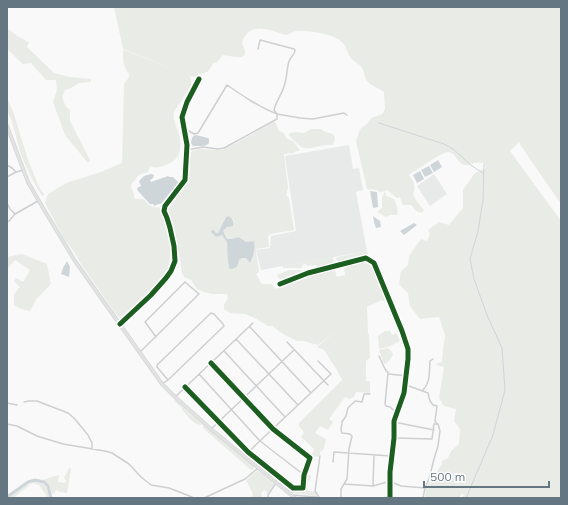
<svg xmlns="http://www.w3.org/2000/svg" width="568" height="505" viewBox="0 0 568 505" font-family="Mulish,sans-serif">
<rect width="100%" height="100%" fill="#f9f9f9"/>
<path fill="#e8e9e9" d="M349,145L353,169L359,168L363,190L356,192L367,251L261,270L256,250L270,248L271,236L296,231L285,156Z
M434,174L447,194L430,206L417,186Z"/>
<path fill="#e8ebe6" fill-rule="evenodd" d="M114,7H561V204L521,146L519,142L510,151L561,221V498H462L464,495L462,494L459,498H425L426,488L442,464V461L448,458L451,451L459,444L460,429L454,421L456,409L444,406L439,398L444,367L437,365V363L442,362L443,350L445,335L439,317L420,319L410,306L408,293L399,284L401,271L408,265L409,256L421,239L427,241L430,234L428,230L439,222L449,225L463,208V190L475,173L486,168L484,163C481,163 477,162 474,163C470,164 467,167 462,164C457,161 454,151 448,152C442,152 415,171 409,175C414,181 416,187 413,194C416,201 420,205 424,210L422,213L416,211L411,205H403L400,197L397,198L387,190L385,191L386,196L394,199C396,204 399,209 397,215H390L386,217L377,212L382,208V198L385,191L380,192L377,190L367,189L356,141L359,132L361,128L367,124L371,118L380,115L383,113L385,109L384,92C379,88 373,87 368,82C364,78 365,73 362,68C360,64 354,62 351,58C347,53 346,46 342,42C334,34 308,30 297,31C293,31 290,34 286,35C269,30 249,20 242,43L245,51V54L242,57H235L223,55C219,59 219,63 213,63C210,70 207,74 199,74L196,76L192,77L189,75L123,49Z
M7,28L17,36L29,42L27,47L54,73L70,77L91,79V82L79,83L71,88L65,90L62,97L66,107L70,110V121L90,160L88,163L65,135L53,102L57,90L56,80H46L31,63L23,64L7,49Z
M124,50L189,75C191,79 192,81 191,86L174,112C172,122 179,129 180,140C181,143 180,146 180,149C179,158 173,162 166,165C160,167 156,169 150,166L148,172L141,174L138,176L131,185C131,188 132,189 133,191C134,194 134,197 135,199H143C148,203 152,209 159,207C165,216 170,235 171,246C171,253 169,266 167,273L159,281L158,284L123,319H121L115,313L79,261L77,256L63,237L45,203L48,194L61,186L69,182L101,172L122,163L124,84C133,73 128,75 124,65C123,61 123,56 123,51Z
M7,98L14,114L28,160L39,187L44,194V195L42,196L32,179L21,155L12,122L7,110Z
M274,122H275L279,131L284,133L286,138L293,141L299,149V151H296L294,153L284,154L288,188L286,195L289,198L294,230L271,234L268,236L269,247L256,249C256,257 259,264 259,272L256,274C259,278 259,281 262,284H271L276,289C290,279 316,273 334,268L337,277L345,275L344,266L366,260L371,263L373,268L375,267L384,290L387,300L383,301L382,300L367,307L368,334H369L370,358L366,361V381H370V393L356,392L354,397L349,399L345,397L329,419L333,422L328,430L320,426L315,433L326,439L323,451L321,450L319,457L314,456L312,466L310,465L308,475L311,476L309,482L308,483L307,491H314L317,496L292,493L286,489L289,487L293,489H304L305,475L314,449L301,437L304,432L299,426V423L342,380L337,370L324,350L317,347L336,331H343H336L318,345L304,341H297L283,334L272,326H268L255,318L245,314L230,313L224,309V305L228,298L227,294H212L204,292L197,289L191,280L184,277L182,274L180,258L177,251V247L175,244L172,226L167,214L165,211L166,206L185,181L188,152L200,149L216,150H222L236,143ZM229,216L233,219L234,222L227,227L223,231L227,239C238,240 235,233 246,242L254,241L253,258L250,263L246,258H242L239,260L227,242L222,235L211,231L213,229L216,233H218L226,217Z
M311,129H321L325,132L333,134L335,138L333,145C329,145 324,145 320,146C302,151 301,148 289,135L290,133L295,132L304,133Z
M367,251L369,257L340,264L336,259L337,257Z
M22,254L47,264L51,284L37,298L30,311L21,309L14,305V294L20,287L14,281L16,278L23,282L30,270L15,260L7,269V257Z
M333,257L334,266L312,272L311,270L316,269V265L307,266L306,264L302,265V268H283V266Z
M289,270H302L304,273L285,281H281L277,275Z
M385,331H390L392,335L396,333L400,341L388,347L379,349L378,336Z
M388,348L392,352L393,355L387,363L384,364L379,350Z
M175,400L202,424V425C193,425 188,416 182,410V408L174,401Z
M203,425H204L253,465L254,468L253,470H251L203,428Z
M69,468L71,469L67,493L59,492L58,490L55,491V493L52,494L49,484L42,480L59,475L58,482L65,483L66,481L64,478Z
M257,471L260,472L274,484L268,493L264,490L261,493L262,498H251L253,494L246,480Z
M35,481C47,484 47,487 50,498H48L39,485L32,483L13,498H7C17,493 24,485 35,481Z"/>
<path fill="#ced6d9" d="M196,135L208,138L209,139V143C206,147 198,146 193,146L191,143C192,139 191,136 196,135Z
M438,160L442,167L434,172L430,165Z
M429,166L433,173L425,177L421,170Z
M420,171L424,179L417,183L413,175Z
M151,174L154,175L153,178L150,180L151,182L168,176L170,177H173L178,182V183L161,204H159L154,206L153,204H150L138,191L137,188L141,186V185L140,184L139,181L144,176Z
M370,191L377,192L378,207L373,208Z
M229,216C233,219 234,221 233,226L227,227L223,231L227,239C238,240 235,233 246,242L254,241C255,249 254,256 250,263L246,258H242L239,260L237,267L232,269L229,268L228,260L227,242L222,235L216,237L211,232L213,229L216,233H218L226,217Z
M373,216L380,221L381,227L376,228L374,222Z
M414,223L417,225L404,235L400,231Z
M67,261L70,267L69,277L61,274L63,268Z"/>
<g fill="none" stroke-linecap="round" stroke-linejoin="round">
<path stroke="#ced6d9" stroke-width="1" d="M379,123L444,144L453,149L472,166L483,173
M466,498L493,435L505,390L502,348L487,315L474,279L470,259L478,231L483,200L484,164"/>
<path stroke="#ced6d9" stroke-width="3" d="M7,497L28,482L35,480L44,482L48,486L51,498"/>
<g stroke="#d5d6d7" stroke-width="4">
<path id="secondary" d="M7,126L28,182L43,208L75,261L162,384L175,397L211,429L295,498"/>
</g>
<path stroke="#cecfd0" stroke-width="1.5" d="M258,49L260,40L294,49L295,50C295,55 291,56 289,61C287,68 287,76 285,83C283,93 276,101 274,110L277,114L300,118L313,119L344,113L347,115
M184,128L194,134L198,133L227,85C243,96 259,107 277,114V119L224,148L218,149L203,147L187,150
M7,165L12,168L16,172
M7,177L16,172L24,170
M7,203L10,209L15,214L38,201
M7,222L9,221L15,214
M280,284L308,273L366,258L374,263L402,331L408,349V359L404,393L394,421V438L390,472V498
M120,324L151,295L166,278L171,271L175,261L174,246L170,228L167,218L164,211L165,206L185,180L187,145L182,117L187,102L199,79
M250,327L311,393
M236,339L298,405
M287,342L328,385
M224,351L285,417
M140,352L199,294L185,282L145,322L156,337
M379,356L385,369L388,373L385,404L386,406L390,407L397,413
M199,374L260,441L304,475
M389,374L407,376
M162,384L168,380L224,326L223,324L214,314L211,313L157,365V367L168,380
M406,385L428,393L430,401L433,405L437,406L435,421L437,424H438L440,431L438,446L434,459L429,479L425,488L423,498
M185,387L248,452L293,488H303L304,475L310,458L273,429L211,363
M422,391C431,382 429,372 430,361L433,359
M175,397L253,323
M24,402L29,401H37L68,413L74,418L88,435L92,443V449
M7,403L17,405
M394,422L434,430
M7,424L17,426L37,436L63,444L105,451L112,453L129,464L141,477L151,485L169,488L192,497L193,498
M211,429L294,350
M395,438L432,439L434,424H437
M244,456L331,374L318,361
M333,462L334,452L391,456
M344,484L373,486L387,482L394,483L401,486L425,488
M373,486L374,455
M292,495L316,497L320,498
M319,497L315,491L320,456
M204,498L245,479L258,468
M268,498V495L276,483
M341,498V489L347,479L349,449L352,436L350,434L342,433L341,430L342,422L346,416L348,408L355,401L362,402L364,394H370"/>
<use href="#secondary" stroke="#e1e2e2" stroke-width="2.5"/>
<g stroke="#fff" stroke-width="8">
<path id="cycleway" d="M280,284L308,273L366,258L374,263L402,331L408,349V359L404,393L394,421V438L390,472V498
M120,324L151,295L166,278L171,271L175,261L174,246L170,228L167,218L164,211L165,206L185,180L187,145L182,117L187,102L199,79
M185,387L248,452L293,488H303L304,475L310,458L273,429L211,363"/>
</g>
<use href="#cycleway" stroke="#1b5e20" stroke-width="5"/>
</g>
<rect width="568" height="505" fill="none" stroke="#657683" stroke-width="16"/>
<path d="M424 481v6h125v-6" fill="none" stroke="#657683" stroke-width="2"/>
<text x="430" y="481" font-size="12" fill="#657683" stroke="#ffffff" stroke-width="3" paint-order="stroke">500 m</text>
</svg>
